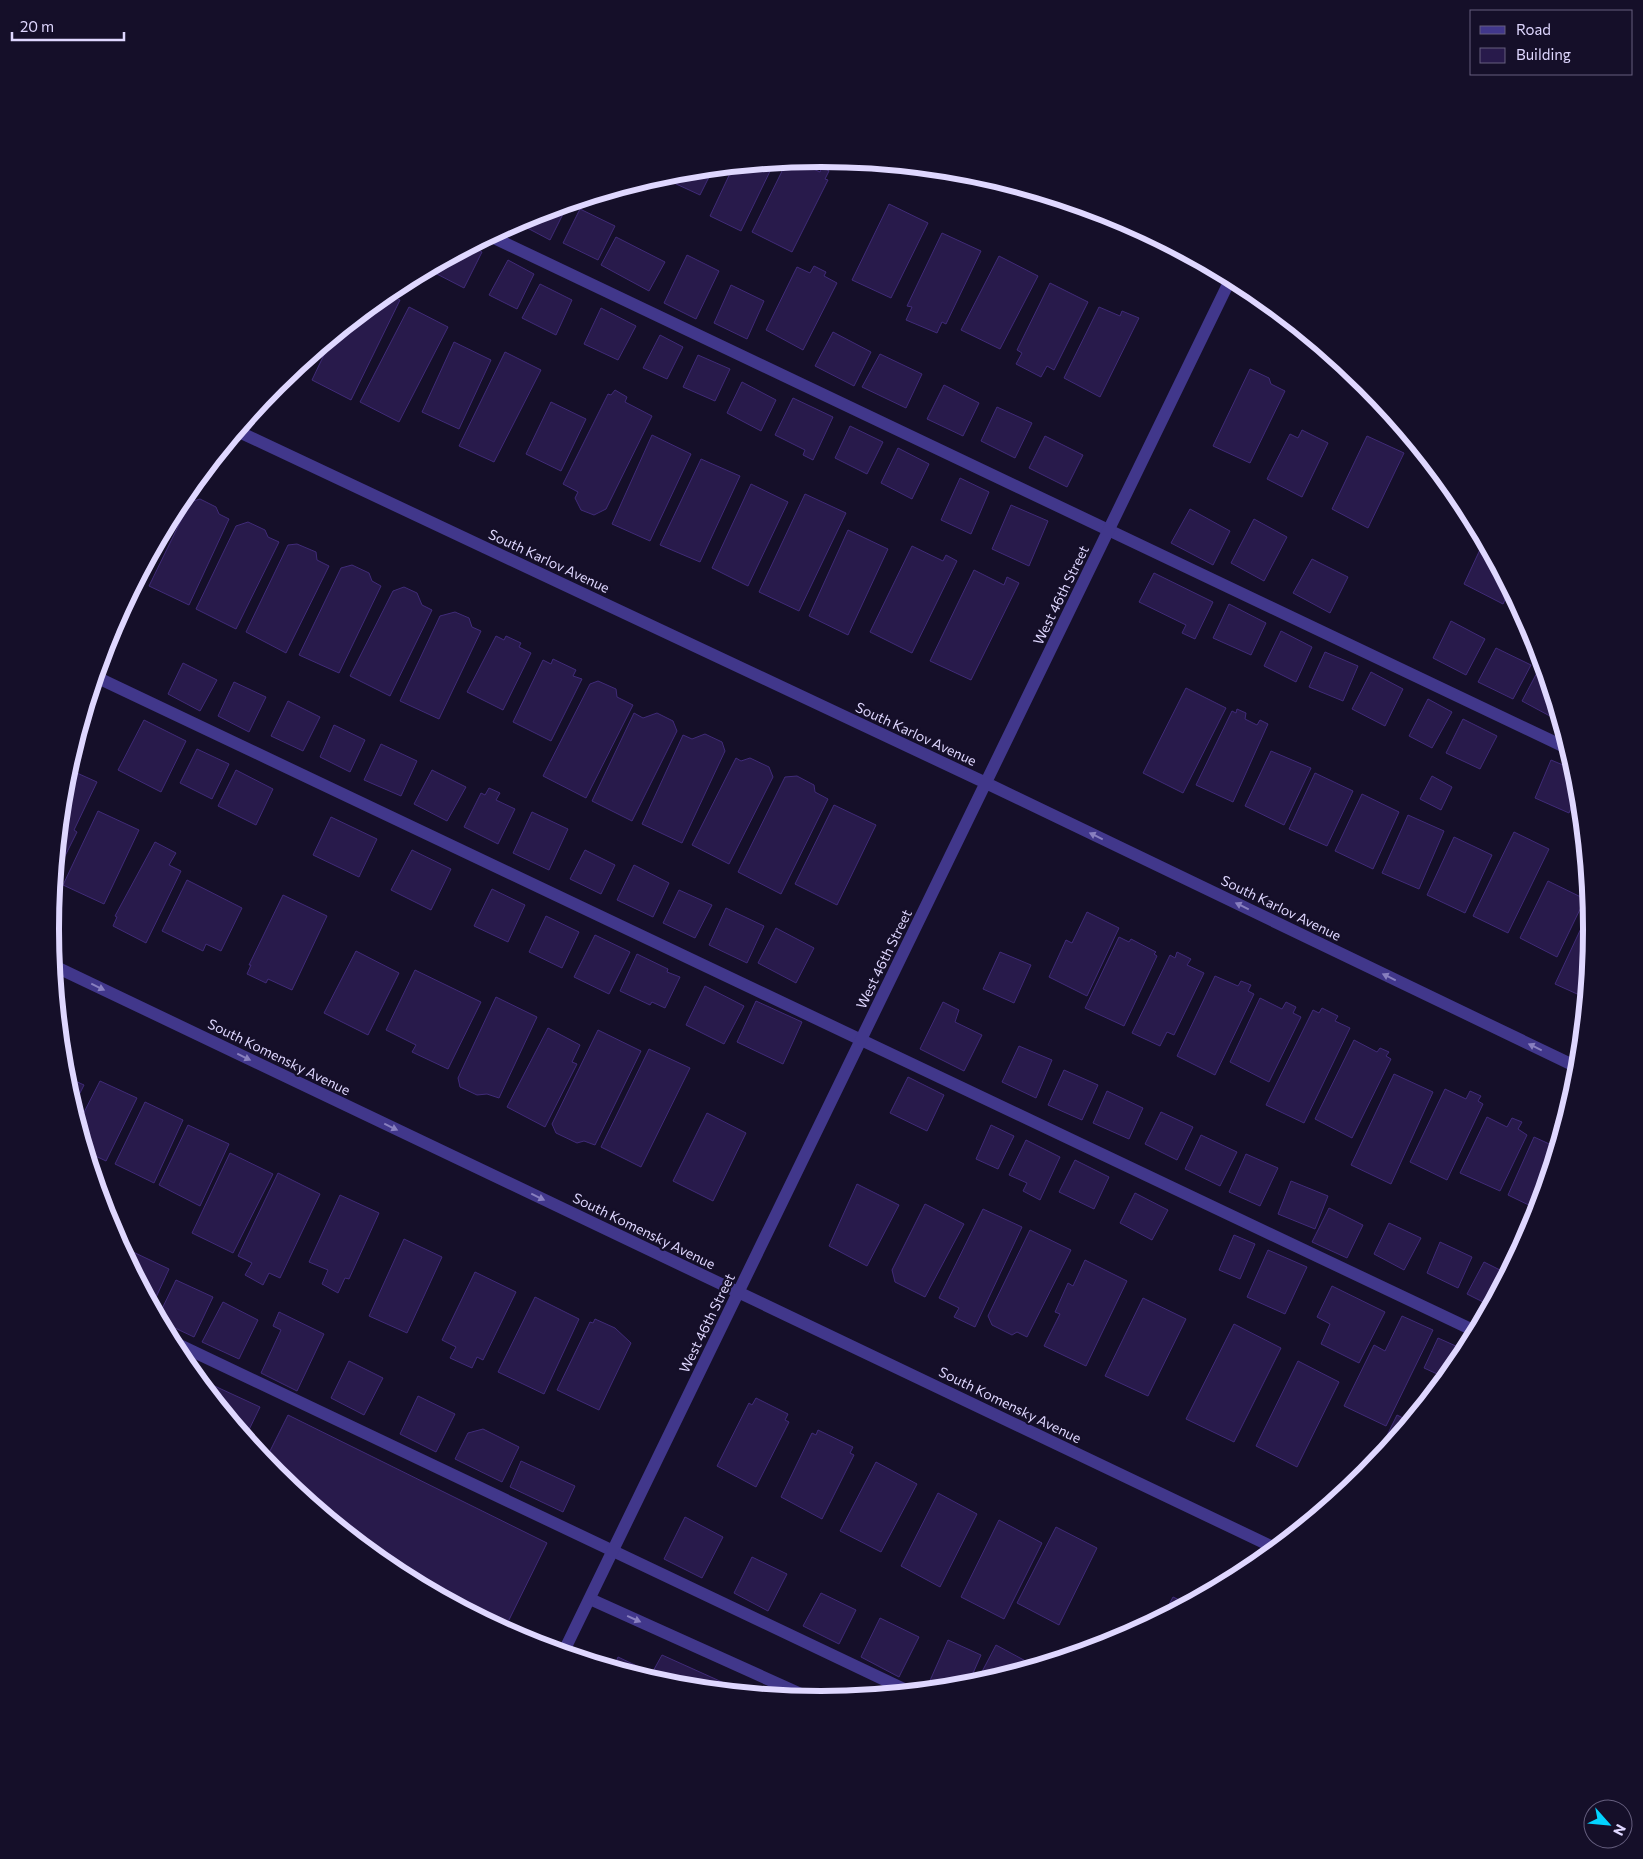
<svg xmlns="http://www.w3.org/2000/svg" width="1643" height="1859" viewBox="0 0 1643 1859" font-family="Commissioner,sans-serif">
<rect width="100%" height="100%" fill="#150f29"/>
<path fill="#281a4b" stroke="#402b78" d="M787,161H796L820,172L822,167L829,171L825,179L828,180L792,252L752,232Z
M774,163L741,231L710,216L733,167Z
M713,169L700,195L661,177L671,173Z
M568,204L550,240L516,222L527,217Z
M889,204L928,223L891,298L852,280Z
M580,209L615,226L598,260L563,243Z
M942,233L981,251L946,324L942,322L937,333L906,320L912,307L907,306Z
M616,237L665,262L649,291L601,265Z
M471,246L482,252L464,288L431,271L434,266Z
M687,255L719,271L696,319L664,303Z
M999,256L1038,276L1000,349L961,330Z
M508,260L534,274L517,309L489,295Z
M814,266L826,272L824,276L837,283L803,350L766,330L797,267L810,273Z
M1050,283L1088,302L1054,370L1047,366L1041,377L1016,364L1022,353L1017,350Z
M540,284L572,300L556,335L522,318Z
M731,285L764,301L747,339L714,323Z
M386,294L400,300L351,400L312,380L332,338Z
M409,307L448,327L399,422L360,402Z
M1099,307L1120,316L1122,311L1139,318L1100,397L1064,378Z
M601,308L636,326L618,360L584,344Z
M833,332L871,352L854,386L815,366Z
M660,335L683,347L667,379L643,368Z
M454,342L491,360L459,429L422,412Z
M505,352L541,370L494,462L459,446Z
M880,354L922,374L906,408L862,387Z
M698,355L730,369L715,401L683,387Z
M303,362L295,379L287,375Z
M1250,369L1269,378L1271,384L1285,391L1250,463L1213,446Z
M742,382L776,400L761,431L727,413Z
M944,385L979,403L963,436L927,419Z
M615,390L627,397L625,402L652,416L606,509L594,515L581,510L575,498L578,492L563,484L608,394L611,395Z
M793,398L833,417L813,460L803,455L805,450L775,435Z
M551,402L586,419L561,471L526,454Z
M997,407L1032,423L1015,458L981,441Z
M850,426L883,442L867,474L835,458Z
M1302,430L1328,443L1302,497L1267,479L1290,434L1298,438Z
M652,435L691,454L650,541L612,524Z
M1045,436L1083,455L1067,487L1029,468Z
M1367,436L1404,453L1368,528L1332,509Z
M898,448L929,464L912,499L881,483Z
M701,459L740,476L700,562L660,545Z
M960,478L989,492L971,534L941,520Z
M751,484L788,502L748,586L712,568Z
M805,494L846,513L799,611L759,592Z
M200,499L216,507L219,514L229,519L189,605L149,586L190,502Z
M1011,505L1048,521L1029,566L992,549Z
M1190,509L1230,531L1213,565L1171,543Z
M1254,519L1287,537L1264,581L1231,563Z
M248,522L265,530L268,537L279,542L236,629L196,609L236,526Z
M848,530L888,549L848,635L809,616Z
M1484,541L1510,589L1503,604L1464,584Z
M297,544L316,552L317,560L329,566L286,653L246,632L288,545Z
M912,546L943,561L946,555L957,561L912,653L870,632Z
M1312,559L1348,577L1330,613L1293,593Z
M352,565L369,573L372,581L381,586L339,673L299,655L341,568Z
M974,570L1004,585L1007,577L1019,583L971,680L930,661Z
M1154,573L1213,602L1195,639L1182,633L1186,625L1139,602Z
M404,587L417,593L422,605L432,610L390,696L350,676L393,591Z
M1229,604L1266,623L1251,655L1213,638Z
M455,612L469,618L472,627L481,631L439,719L400,701L440,616Z
M1451,621L1485,639L1466,675L1433,658Z
M1281,631L1312,647L1296,682L1264,666Z
M496,636L504,640L506,636L521,643L519,647L531,653L503,710L467,692Z
M1496,648L1531,665L1513,699L1478,682Z
M1325,652L1358,666L1343,701L1309,687Z
M553,659L576,670L573,676L582,679L551,741L513,722L543,660L551,664Z
M183,663L217,680L200,711L168,694Z
M1540,667L1545,669L1561,722L1522,701Z
M1371,672L1403,689L1385,726L1352,709Z
M598,681L616,689L617,697L633,705L586,798L543,776L590,684Z
M234,682L266,697L249,732L218,716Z
M1186,688L1226,708L1183,793L1143,773Z
M1428,699L1452,712L1432,748L1409,736Z
M288,701L320,717L303,751L271,736Z
M1237,709L1246,713L1245,719L1257,725L1260,720L1268,724L1233,802L1196,785L1232,711L1236,713Z
M634,713L643,718L657,713L673,721L677,731L632,821L592,801Z
M1463,719L1497,736L1480,769L1446,753Z
M144,720L186,741L161,792L118,770Z
M334,725L365,740L350,772L320,757Z
M705,734L722,742L725,751L682,843L642,824L683,735L692,739Z
M381,744L417,761L401,796L364,780Z
M197,749L229,764L212,799L180,783Z
M1271,751L1311,768L1284,825L1245,806Z
M736,758L741,761L750,758L769,767L773,777L729,864L692,845Z
M1551,760L1575,770L1579,789L1569,813L1535,798Z
M68,769L97,782L74,830L77,832L55,876L65,779Z
M236,770L273,789L256,825L218,806Z
M432,770L466,787L447,821L414,804Z
M1315,773L1353,791L1327,846L1289,829Z
M797,776L814,785L815,792L828,799L781,894L738,872L785,777Z
M1432,776L1452,787L1441,810L1420,799Z
M489,788L500,793L496,800L515,809L498,844L464,827L481,793L485,795Z
M1362,794L1399,812L1373,869L1335,851Z
M834,805L876,825L837,905L795,884Z
M98,811L139,830L104,904L63,885Z
M532,812L568,829L549,870L513,853Z
M1408,815L1444,831L1419,889L1382,873Z
M331,817L377,839L359,877L313,855Z
M1514,832L1549,849L1508,933L1473,916Z
M1454,837L1492,855L1465,913L1427,895Z
M155,842L176,853L169,865L181,871L146,943L113,926L117,917L115,916Z
M412,850L451,869L431,910L391,890Z
M585,850L615,865L601,894L570,879Z
M634,865L669,883L653,917L617,900Z
M187,880L242,908L221,951L206,944L203,951L162,931Z
M1548,881L1585,899L1557,957L1520,938Z
M492,889L525,905L508,942L474,926Z
M679,890L712,905L695,938L663,923Z
M283,895L327,916L292,990L268,979L266,983L247,974L251,965H249Z
M1591,907L1593,930L1586,998L1555,984Z
M726,908L764,926L747,963L709,945Z
M1087,912L1119,928L1087,996L1049,977L1066,940L1072,943Z
M546,916L579,932L562,968L529,952Z
M776,928L814,948L796,983L758,963Z
M595,935L630,952L609,994L574,977Z
M1119,937L1129,942L1131,939L1156,952L1154,954L1157,956L1124,1026L1085,1008Z
M356,951L399,973L368,1035L324,1013Z
M1000,952L1031,965L1014,1003L983,989Z
M1177,952L1191,959L1187,965L1204,973L1174,1035L1167,1032L1160,1046L1132,1033L1170,955L1175,958Z
M637,954L668,969L667,972L680,977L665,1008L652,1002L650,1005L620,991Z
M415,970L481,1002L448,1069L412,1052L416,1045L386,1030Z
M1215,976L1238,986L1241,981L1251,985L1248,991L1254,994L1215,1075L1177,1056Z
M705,986L744,1006L724,1044L686,1025Z
M496,997L537,1017L499,1098L487,1094L477,1095L460,1087L458,1078Z
M1260,998L1282,1009L1286,1002L1296,1007L1293,1013L1301,1017L1269,1082L1230,1062Z
M756,1001L802,1022L783,1064L737,1042Z
M943,1002L959,1010L955,1022L982,1035L964,1071L920,1049Z
M1322,1008L1338,1016L1335,1021L1350,1028L1304,1123L1266,1105L1313,1010L1319,1013Z
M548,1028L580,1045L572,1062L577,1064L545,1127L507,1107Z
M598,1030L641,1051L595,1145L584,1141L577,1143L556,1133L552,1124Z
M1354,1040L1377,1052L1380,1048L1389,1052L1386,1056L1391,1059L1352,1138L1315,1119Z
M1019,1046L1052,1060L1036,1098L1002,1082Z
M649,1049L690,1068L641,1167L601,1147Z
M1064,1070L1098,1085L1082,1120L1048,1105Z
M1394,1074L1433,1092L1391,1184L1351,1165Z
M64,1076L84,1085L73,1107L65,1080Z
M908,1077L944,1095L927,1131L890,1113Z
M100,1081L137,1098L106,1161L87,1152L78,1124Z
M1445,1089L1466,1099L1470,1091L1481,1096L1478,1101L1483,1104L1447,1180L1410,1162Z
M1107,1091L1143,1108L1129,1139L1093,1123Z
M145,1102L183,1120L154,1183L115,1164Z
M1161,1112L1193,1127L1177,1160L1145,1144Z
M707,1113L746,1133L713,1201L673,1181Z
M1487,1117L1507,1127L1512,1118L1522,1122L1518,1129L1527,1135L1500,1191L1460,1173Z
M188,1125L229,1144L200,1206L159,1185Z
M991,1125L1014,1136L998,1169L976,1159Z
M1201,1135L1237,1152L1220,1186L1185,1169Z
M1534,1137L1556,1147L1559,1143L1539,1210L1508,1195Z
M1026,1140L1060,1157L1040,1200L1023,1191L1027,1183L1009,1175Z
M230,1153L273,1174L233,1253L192,1233Z
M1246,1154L1278,1168L1260,1206L1229,1192Z
M1075,1160L1109,1177L1094,1209L1059,1192Z
M278,1173L320,1194L280,1278L269,1273L263,1285L245,1275L252,1263L238,1256Z
M1291,1181L1328,1196L1315,1229L1278,1214Z
M857,1184L899,1205L867,1266L829,1246Z
M1135,1193L1168,1210L1152,1240L1120,1223Z
M340,1195L379,1213L349,1279L345,1278L338,1293L322,1284L328,1270L309,1262Z
M925,1204L964,1224L925,1297L895,1282L892,1270Z
M1329,1208L1363,1225L1347,1258L1312,1242Z
M983,1209L1022,1227L975,1327L954,1317L959,1308L939,1298Z
M1389,1223L1421,1238L1404,1270L1374,1254Z
M1030,1230L1071,1250L1027,1337L1017,1332L1012,1335L992,1325L988,1316Z
M1234,1235L1255,1244L1240,1279L1219,1270Z
M404,1239L442,1257L407,1333L369,1316Z
M1440,1242L1472,1257L1458,1288L1427,1273Z
M1268,1250L1307,1267L1285,1314L1247,1297Z
M131,1251L169,1269L152,1306L127,1259Z
M1085,1260L1127,1281L1086,1366L1044,1346L1060,1314L1055,1312L1068,1283L1073,1286Z
M1484,1262L1508,1274L1491,1306L1467,1294Z
M475,1272L516,1292L483,1360L477,1357L472,1368L450,1358L456,1347L442,1340Z
M176,1280L213,1297L194,1337L160,1321L158,1317Z
M1332,1286L1385,1312L1359,1363L1321,1344L1330,1324L1317,1317Z
M535,1297L579,1319L544,1394L498,1372Z
M1143,1298L1186,1319L1148,1396L1105,1376Z
M223,1302L258,1320L239,1359L202,1342Z
M279,1312L324,1334L297,1391L261,1373L281,1330L273,1326Z
M1402,1316L1433,1330L1386,1426L1344,1406L1374,1345L1385,1351Z
M595,1319L615,1328L631,1343L599,1410L557,1390L590,1322L593,1323Z
M1234,1324L1281,1348L1234,1442L1186,1419Z
M1438,1338L1467,1351L1446,1378L1424,1368Z
M349,1361L383,1378L364,1415L331,1398Z
M1298,1361L1339,1382L1297,1467L1256,1446Z
M195,1377L260,1407L245,1438Z
M418,1396L455,1414L436,1452L400,1434Z
M756,1398L788,1414L785,1420L789,1422L756,1487L717,1466L749,1403L752,1405Z
M288,1415L547,1543L504,1630L393,1571L276,1475L265,1461Z
M1397,1415L1411,1422L1368,1474Z
M483,1429L519,1447L502,1482L455,1459L468,1433Z
M818,1430L853,1447L850,1453L854,1455L822,1519L781,1497L812,1433L816,1435Z
M521,1461L575,1486L563,1512L510,1487Z
M876,1462L917,1484L881,1552L840,1531Z
M938,1493L977,1514L940,1587L901,1566Z
M685,1517L723,1537L702,1578L664,1559Z
M999,1520L1042,1543L1004,1619L961,1597Z
M1056,1527L1097,1548L1059,1625L1017,1603Z
M752,1557L787,1574L768,1611L734,1593Z
M821,1593L856,1610L839,1644L803,1626Z
M1173,1597L1188,1604L1162,1618Z
M880,1618L919,1637L899,1677L861,1657Z
M948,1640L981,1655L967,1687L938,1689L928,1685Z
M996,1645L1033,1665L1031,1668L975,1685Z
M662,1655L742,1691L671,1686L613,1669L618,1657L652,1673Z"/>
<g fill="none" stroke-linecap="round" stroke-linejoin="round">
<path stroke="#41378b" stroke-width="12" d="M490,236L1569,749
M96,677L1477,1332
M171,1341L910,1692
M590,1599L814,1700"/>
<path stroke="#41378b" stroke-width="12" d="M237,431L986,783L1579,1068
M54,966L1277,1549
M563,1653L1231,278"/>
</g>
<defs><path id="oneway-solid" d="M-6-.8H1V-3.2L6.5 0L1 3.2V.8H-6Z" transform="scale(1.25)"/></defs>
<g fill="#887fbf">
<use href="#oneway-solid" transform="translate(1096 836) rotate(-154)"/>
<use href="#oneway-solid" transform="translate(1242 906) rotate(-154)"/>
<use href="#oneway-solid" transform="translate(1389 977) rotate(-154)"/>
<use href="#oneway-solid" transform="translate(98 987) rotate(26)"/>
<use href="#oneway-solid" transform="translate(1535 1047) rotate(-154)"/>
<use href="#oneway-solid" transform="translate(244 1057) rotate(26)"/>
<use href="#oneway-solid" transform="translate(391 1127) rotate(26)"/>
<use href="#oneway-solid" transform="translate(538 1197) rotate(26)"/>
<use href="#oneway-solid" transform="translate(634 1619) rotate(24)"/>
</g>
<g text-anchor="middle" stroke-width="4.5" stroke-linejoin="round" paint-order="stroke">
<g font-size="14" fill="#dfd7ff" stroke="#150f29">
<text transform="translate(549 561) rotate(25)" y="5">South Karlov Avenue</text>
<text transform="translate(1061 595) rotate(-64)" y="5">West 46th Street</text>
<text transform="translate(916 734) rotate(25)" y="5">South Karlov Avenue</text>
<text transform="translate(1281 908) rotate(26)" y="5">South Karlov Avenue</text>
<text transform="translate(884 959) rotate(-64)" y="5">West 46th Street</text>
<text transform="translate(279 1057) rotate(26)" y="5">South Komensky Avenue</text>
<text transform="translate(644 1231) rotate(26)" y="5">South Komensky Avenue</text>
<text transform="translate(707 1323) rotate(-64)" y="5">West 46th Street</text>
<text transform="translate(1010 1405) rotate(26)" y="5">South Komensky Avenue</text>
</g>
</g>
<path d="M0 0H1643V1859H0ZM59 929a762 762 0 1 1 1524 0a762 762 0 1 1-1524 0Z" fill="#150f29" fill-rule="evenodd"/>
<path fill="none" stroke="#dfd7ff" stroke-width="6" d="M59 929a762 762 0 1 1 1524 0a762 762 0 1 1-1524 0Z"/>
<rect x="1470" y="10" width="162" height="65" fill="#150f29" stroke="#665f7f"/>
<rect x="1480" y="26" width="25" height="8" fill="#41378b" stroke="#665f7f"/>
<text x="1516" y="35" font-size="15" fill="#dfd7ff">Road</text>
<rect x="1480" y="48" width="25" height="15" fill="#281a4b" stroke="#665f7f"/>
<text x="1516" y="60" font-size="15" fill="#dfd7ff">Building</text>
<g transform="translate(1608 1824) rotate(117)"><circle r="24" fill="#150f29" stroke="#665f7f"/>
<path d="M0-4L9 19L0 12L-9 19Z" fill="#03d3ff"/>
<text y="-8" font-size="14" font-weight="bold" text-anchor="middle" fill="#dfd7ff">N</text>
</g>
<path d="M12 32v8h112v-8" fill="none" stroke="#dfd7ff" stroke-width="2.5"/>
<text x="20" y="32" font-size="15" fill="#dfd7ff" stroke="#150f29" stroke-width="4" paint-order="stroke">20 m</text>
</svg>
